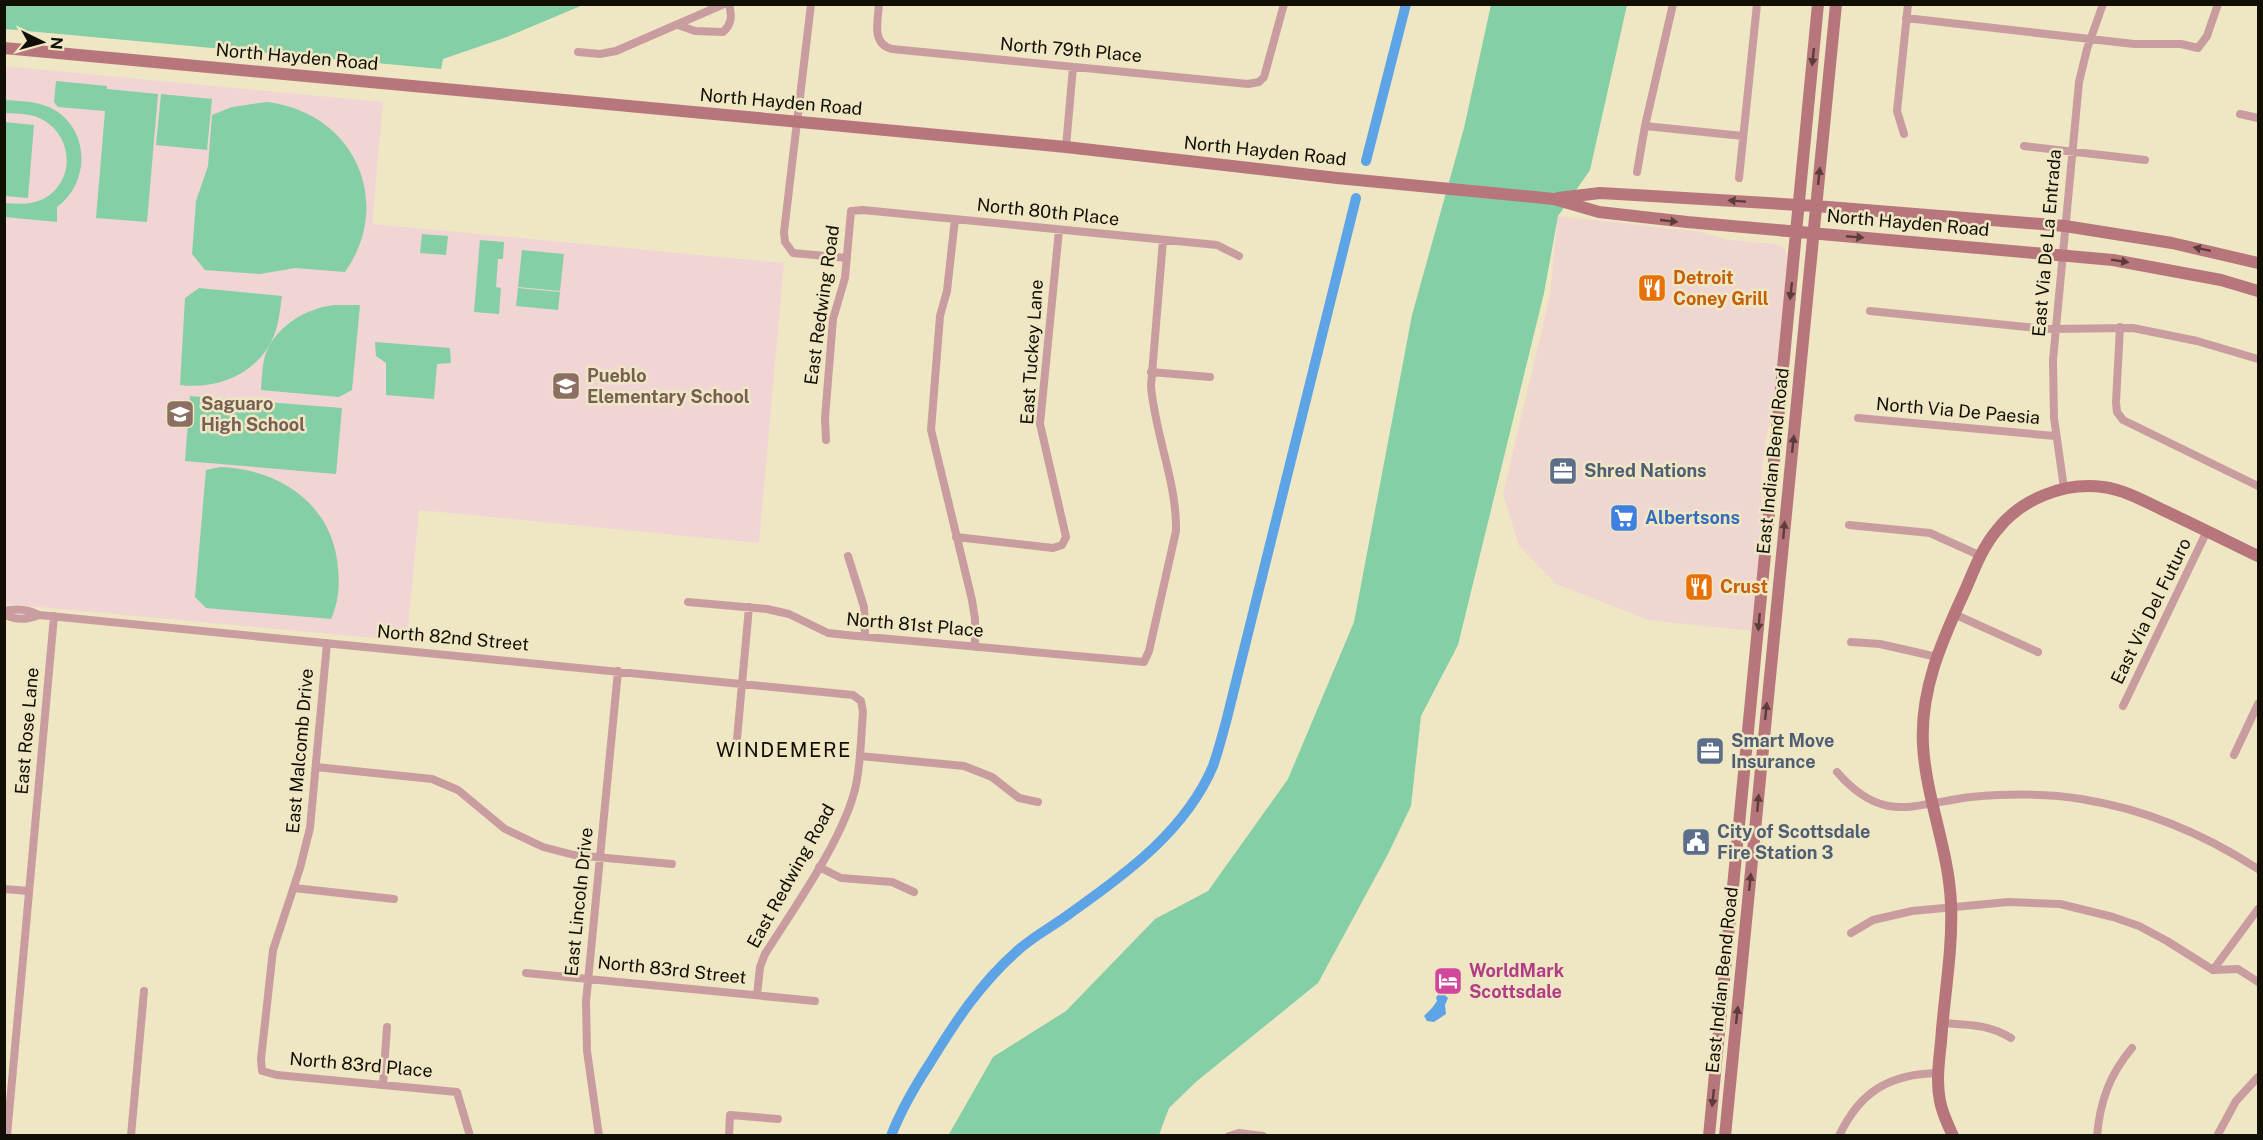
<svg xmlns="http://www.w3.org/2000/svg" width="2263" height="1140" viewBox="0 0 2263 1140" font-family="'Public Sans',sans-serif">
<rect width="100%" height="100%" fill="#efe7c4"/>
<path fill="#f0d6d1" d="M1558,216L1701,232L1728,240L1776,244L1784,248L1788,258L1773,409L1765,443L1761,485L1763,519L1752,631L1648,620L1556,584L1519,546L1503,494L1550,295Z"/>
<path fill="#f0d5d4" d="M4,66L383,102L372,224L784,263L759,543L419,510L407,641L5,604Z"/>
<path fill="#84cfa5" d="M4,5L5,4L583,5L507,37L443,59L441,69L5,29Z
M1491,5H1627L1590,170L1558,216L1544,293L1458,645L1421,716L1411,806L1388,854L1318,983L1197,1081L1169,1108L1159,1135L948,1136L993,1057L1066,1011L1155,919L1208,891L1288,779L1354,622L1412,315L1464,128Z
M56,81L107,86V89L158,94L147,222L96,218L105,111L58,107L54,102Z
M161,94L212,99L207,150L156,145Z
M4,100C20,101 37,101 51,108C90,128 91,182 57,207V222L5,217V203C17,204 29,205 41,200C74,185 75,140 45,121C33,113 18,114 5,113Z
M267,102C353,112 395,201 345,272L295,268L260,274L205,270L192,254L196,201L208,166L212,115L232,107Z
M4,122L34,125L28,198L5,196Z
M422,234L448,236L446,255L420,253Z
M480,240L504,242L503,259H498L496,287L501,288L499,314L474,312Z
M522,250L564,254L560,291L518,287Z
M199,288L282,296C280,309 279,322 275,333C260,373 219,390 180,385L185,298Z
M518,288L560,292L558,310L516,306Z
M335,305H360L352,390L339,397L261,390C262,378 262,367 265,356C274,327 306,308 335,305Z
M375,342L450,348L451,363L437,364L434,399L386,395V363L376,356Z
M190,396L342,408L336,474L185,461Z
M220,467C280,469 334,505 338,569C340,586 338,604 331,619L206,608L195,597L206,470Z"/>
<path fill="#5ca4e5" d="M1442,992L1448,998L1445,1005L1446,1014L1434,1022L1427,1021L1424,1016L1432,1008L1437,1001L1436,997Z"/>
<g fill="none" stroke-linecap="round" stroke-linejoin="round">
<path stroke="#5ca4e5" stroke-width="10" d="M1366,161L1406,4
M891,1136C901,1110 915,1086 930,1063C955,1022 980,984 1016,952C1033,936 1054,926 1072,912C1127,873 1186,830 1213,766C1218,752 1222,736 1226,722L1356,198"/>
<path stroke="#c99c9f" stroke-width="8" d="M811,4L784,232L785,242L793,253L847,258
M879,4C878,21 871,44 892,49L1248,84L1259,82L1264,77L1284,4
M1906,18L2134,44H2181L2198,48L2207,36L2218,4
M678,25L695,31L723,32C732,24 732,16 729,4
M578,52L600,54L616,51L724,4
M2240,114L2258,118
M1645,126L1743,136
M1904,134L1897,111L1908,4
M2024,146L2145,160
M1066,147L1073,67
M1637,172L1645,126L1673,4
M1739,178L1757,4
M955,219L947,291L940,316L931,430L972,600L975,619V647
M1870,311L2046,329L2133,328L2197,341L2258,359
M2120,327L2116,402L2117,412L2123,420L2258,486
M1151,372L1210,377
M1858,418L2055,436
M826,440L825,418L833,319L845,278L851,211L863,210L1217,245L1239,256
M2064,488L2054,418L2053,360L2079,82L2087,49L2103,4
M1849,525L1930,533L1981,556
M956,537L1053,548L1062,545L1066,537L1040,424L1059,230
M848,556L864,607L865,637
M688,602L767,609L789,614L828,633L846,635L1144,662L1149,651L1176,531C1177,482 1155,435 1151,386L1163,240
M4,611C17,608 28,609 39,615L853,695L861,701L863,712C861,736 861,761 856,785C845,837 794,908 765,954L760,967L757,995
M4,614C16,621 27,620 39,615
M1954,614L2038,652
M1851,642L1880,644L1937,657
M327,643L310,828L300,868L273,950L261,1059L262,1071L277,1075L457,1092L470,1136
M2123,706L2207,531
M737,739L749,607
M2234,755L2258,704
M860,756L964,766L992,777L1019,798L1038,802
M316,767L432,779L458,790L505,829L543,847L574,855L672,864
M1837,772C1883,825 1913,804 1971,797C2006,794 2046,793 2081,799C2145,809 2204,834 2258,869
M819,867L841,878L892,882L914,892
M294,888L394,899
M4,889L29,891
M1851,933L1873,920L1912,911L2008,902L2060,904L2113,917L2139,926L2167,941L2213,970L2238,969L2258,982
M2213,970L2258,909
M526,973L815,1001
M1942,1023C1969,1025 1988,1024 2011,1038
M383,1084L387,1027
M7,1136L54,616
M131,1136L144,991
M599,1136L587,1051L586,1002L618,671
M729,1136L730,1115L778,1119
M1229,1136L1239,1133L1263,1136
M1839,1136C1860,1091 1890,1074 1938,1073
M2097,1136C2100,1101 2110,1074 2132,1048
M2217,1136L2236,1101L2258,1077"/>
<path stroke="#b7767c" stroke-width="12" d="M4,48L811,123L1066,147L1337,178L1554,199L1599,212L1687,222L2113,260L2221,280L2258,291
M1558,198L1600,193L1635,195L1816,206L2065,226L2172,243L2258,263
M1709,1136L1818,4
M1725,1136L1836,4
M1953,1136C1948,1125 1942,1113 1940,1101C1936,1082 1939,1061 1941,1042C1944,996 1953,950 1951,904C1949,850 1926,799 1923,745C1920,691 1941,643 1963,595C1973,573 1981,549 1997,530C2021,499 2064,482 2103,487C2125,490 2144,501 2163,510C2195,525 2227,541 2258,556"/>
</g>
<defs><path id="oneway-solid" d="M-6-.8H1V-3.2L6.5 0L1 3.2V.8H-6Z" transform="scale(1.5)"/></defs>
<g fill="#5c3d3a">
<use href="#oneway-solid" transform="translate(1813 57) rotate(96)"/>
<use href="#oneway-solid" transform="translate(1819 176) rotate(-84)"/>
<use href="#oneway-solid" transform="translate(1737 201) rotate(-176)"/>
<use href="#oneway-solid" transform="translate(1669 221) rotate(6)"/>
<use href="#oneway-solid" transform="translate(1855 237) rotate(5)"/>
<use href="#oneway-solid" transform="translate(2202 249) rotate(-168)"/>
<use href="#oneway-solid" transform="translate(2120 261) rotate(9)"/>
<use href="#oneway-solid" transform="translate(1791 291) rotate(96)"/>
<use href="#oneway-solid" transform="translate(1793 444) rotate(-84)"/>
<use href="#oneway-solid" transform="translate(1784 530) rotate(-85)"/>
<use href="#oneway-solid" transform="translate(1759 622) rotate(95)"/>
<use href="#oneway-solid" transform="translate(1766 711) rotate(-84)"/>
<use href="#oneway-solid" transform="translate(1758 803) rotate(-85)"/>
<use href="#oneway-solid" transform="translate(1750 882) rotate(-84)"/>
<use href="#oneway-solid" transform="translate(1737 1015) rotate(-84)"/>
<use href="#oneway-solid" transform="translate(1713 1098) rotate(96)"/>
</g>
<defs>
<g id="restaurant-square" transform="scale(1.5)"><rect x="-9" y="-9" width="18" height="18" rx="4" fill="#e8710a" stroke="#efe7c4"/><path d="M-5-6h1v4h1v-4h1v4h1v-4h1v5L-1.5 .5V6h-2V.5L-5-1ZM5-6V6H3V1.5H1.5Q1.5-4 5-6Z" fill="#fff"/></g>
<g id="school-square" transform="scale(1.5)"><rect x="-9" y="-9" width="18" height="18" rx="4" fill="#8d6e63" stroke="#efe7c4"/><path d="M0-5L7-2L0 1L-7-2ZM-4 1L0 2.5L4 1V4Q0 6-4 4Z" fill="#fff"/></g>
<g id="office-square" transform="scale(1.5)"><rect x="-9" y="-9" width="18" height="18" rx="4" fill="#5c6f8a" stroke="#efe7c4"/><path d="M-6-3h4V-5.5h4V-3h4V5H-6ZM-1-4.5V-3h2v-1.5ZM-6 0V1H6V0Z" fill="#fff"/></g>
<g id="supermarket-square" transform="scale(1.5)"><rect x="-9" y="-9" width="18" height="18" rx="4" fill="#3f7fe0" stroke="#efe7c4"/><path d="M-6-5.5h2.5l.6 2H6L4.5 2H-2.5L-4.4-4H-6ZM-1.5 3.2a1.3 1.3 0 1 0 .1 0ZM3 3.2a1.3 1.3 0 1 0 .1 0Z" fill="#fff"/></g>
<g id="civic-square" transform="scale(1.5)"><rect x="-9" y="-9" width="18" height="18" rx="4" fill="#5c6f8a" stroke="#efe7c4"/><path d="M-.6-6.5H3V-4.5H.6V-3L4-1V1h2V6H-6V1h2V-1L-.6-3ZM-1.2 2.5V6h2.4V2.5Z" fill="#fff"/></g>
<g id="hotel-square" transform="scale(1.5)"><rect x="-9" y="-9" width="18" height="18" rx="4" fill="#d1479c" stroke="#efe7c4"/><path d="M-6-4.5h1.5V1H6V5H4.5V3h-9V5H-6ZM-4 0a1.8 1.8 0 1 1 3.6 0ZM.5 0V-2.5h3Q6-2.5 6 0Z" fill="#fff"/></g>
</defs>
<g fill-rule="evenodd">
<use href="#restaurant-square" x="1652" y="288"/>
<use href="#school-square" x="566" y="386"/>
<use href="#school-square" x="180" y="414"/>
<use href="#office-square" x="1563" y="471"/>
<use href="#supermarket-square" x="1624" y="518"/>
<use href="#restaurant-square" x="1699" y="587"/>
<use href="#office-square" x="1710" y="751"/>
<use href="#civic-square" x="1696" y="842"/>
<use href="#hotel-square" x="1448" y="981"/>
</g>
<g text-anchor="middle" stroke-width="5" stroke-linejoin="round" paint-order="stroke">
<g font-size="18" fill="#110f04" stroke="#efe7c4">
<text transform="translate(1071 50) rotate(5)" y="6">North 79th Place</text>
<text transform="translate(297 57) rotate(5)" y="6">North Hayden Road</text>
<text transform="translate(781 102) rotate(5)" y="6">North Hayden Road</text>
<text transform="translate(1265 151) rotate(6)" y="6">North Hayden Road</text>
<text transform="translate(1048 212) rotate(6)" y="6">North 80th Place</text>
<text transform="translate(1908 223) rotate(5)" y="6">North Hayden Road</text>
<text transform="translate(2047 243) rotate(-85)" y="6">East Via De La Entrada</text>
<text transform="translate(822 305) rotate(-82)" y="6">East Redwing Road</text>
<text transform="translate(1032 352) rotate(-86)" y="6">East Tuckey Lane</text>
<text transform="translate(1958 411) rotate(5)" y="6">North Via De Paesia</text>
<text transform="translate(1773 461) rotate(-84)" y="6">East Indian Bend Road</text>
<text transform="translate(2151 611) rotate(-64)" y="6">East Via Del Futuro</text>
<text transform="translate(915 625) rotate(5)" y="6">North 81st Place</text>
<text transform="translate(453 638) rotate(5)" y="6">North 82nd Street</text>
<text transform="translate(27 731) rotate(-85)" y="6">East Rose Lane</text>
<text transform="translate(300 751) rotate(-85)" y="6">East Malcomb Drive</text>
<text transform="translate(791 876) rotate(-61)" y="6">East Redwing Road</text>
<text transform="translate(579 902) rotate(-84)" y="6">East Lincoln Drive</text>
<text transform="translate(672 970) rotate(6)" y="6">North 83rd Street</text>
<text transform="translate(1722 980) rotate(-84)" y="6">East Indian Bend Road</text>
<text transform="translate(361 1065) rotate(5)" y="6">North 83rd Place</text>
</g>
<g font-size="18" font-weight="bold" fill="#c56008" stroke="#efe7c4" text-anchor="start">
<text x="1673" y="284">Detroit<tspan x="1673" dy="21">Coney Grill</tspan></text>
<text x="1720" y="593">Crust</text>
</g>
<g font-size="18" font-weight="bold" fill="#785e54" stroke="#efe7c4" text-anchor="start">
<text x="587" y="382">Pueblo<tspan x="587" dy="21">Elementary School</tspan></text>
<text x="201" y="410">Saguaro<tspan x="201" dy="21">High School</tspan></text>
</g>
<g font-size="18" font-weight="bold" fill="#4e5e75" stroke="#efe7c4" text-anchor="start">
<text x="1584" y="477">Shred Nations</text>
<text x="1731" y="747">Smart Move<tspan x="1731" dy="21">Insurance</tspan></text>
<text x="1717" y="838">City of Scottsdale<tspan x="1717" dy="21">Fire Station 3</tspan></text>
</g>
<g font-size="18" font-weight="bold" fill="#366cbe" stroke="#efe7c4" text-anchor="start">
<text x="1645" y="524">Albertsons</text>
</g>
<g font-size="18" font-weight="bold" fill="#b23c85" stroke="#efe7c4" text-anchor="start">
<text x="1469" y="977">WorldMark<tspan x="1469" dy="21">Scottsdale</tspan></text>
</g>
<g font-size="20" letter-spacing="1.5" fill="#110f04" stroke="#efe7c4">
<text x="784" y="757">WINDEMERE</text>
</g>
</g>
<rect width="2263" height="1140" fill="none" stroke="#110f04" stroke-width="12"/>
<g transform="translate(42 42) rotate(95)" stroke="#efe7c4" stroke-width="4.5" paint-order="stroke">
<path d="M0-4.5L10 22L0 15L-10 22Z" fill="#110f04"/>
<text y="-9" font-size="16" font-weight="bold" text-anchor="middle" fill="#110f04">N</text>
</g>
</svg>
